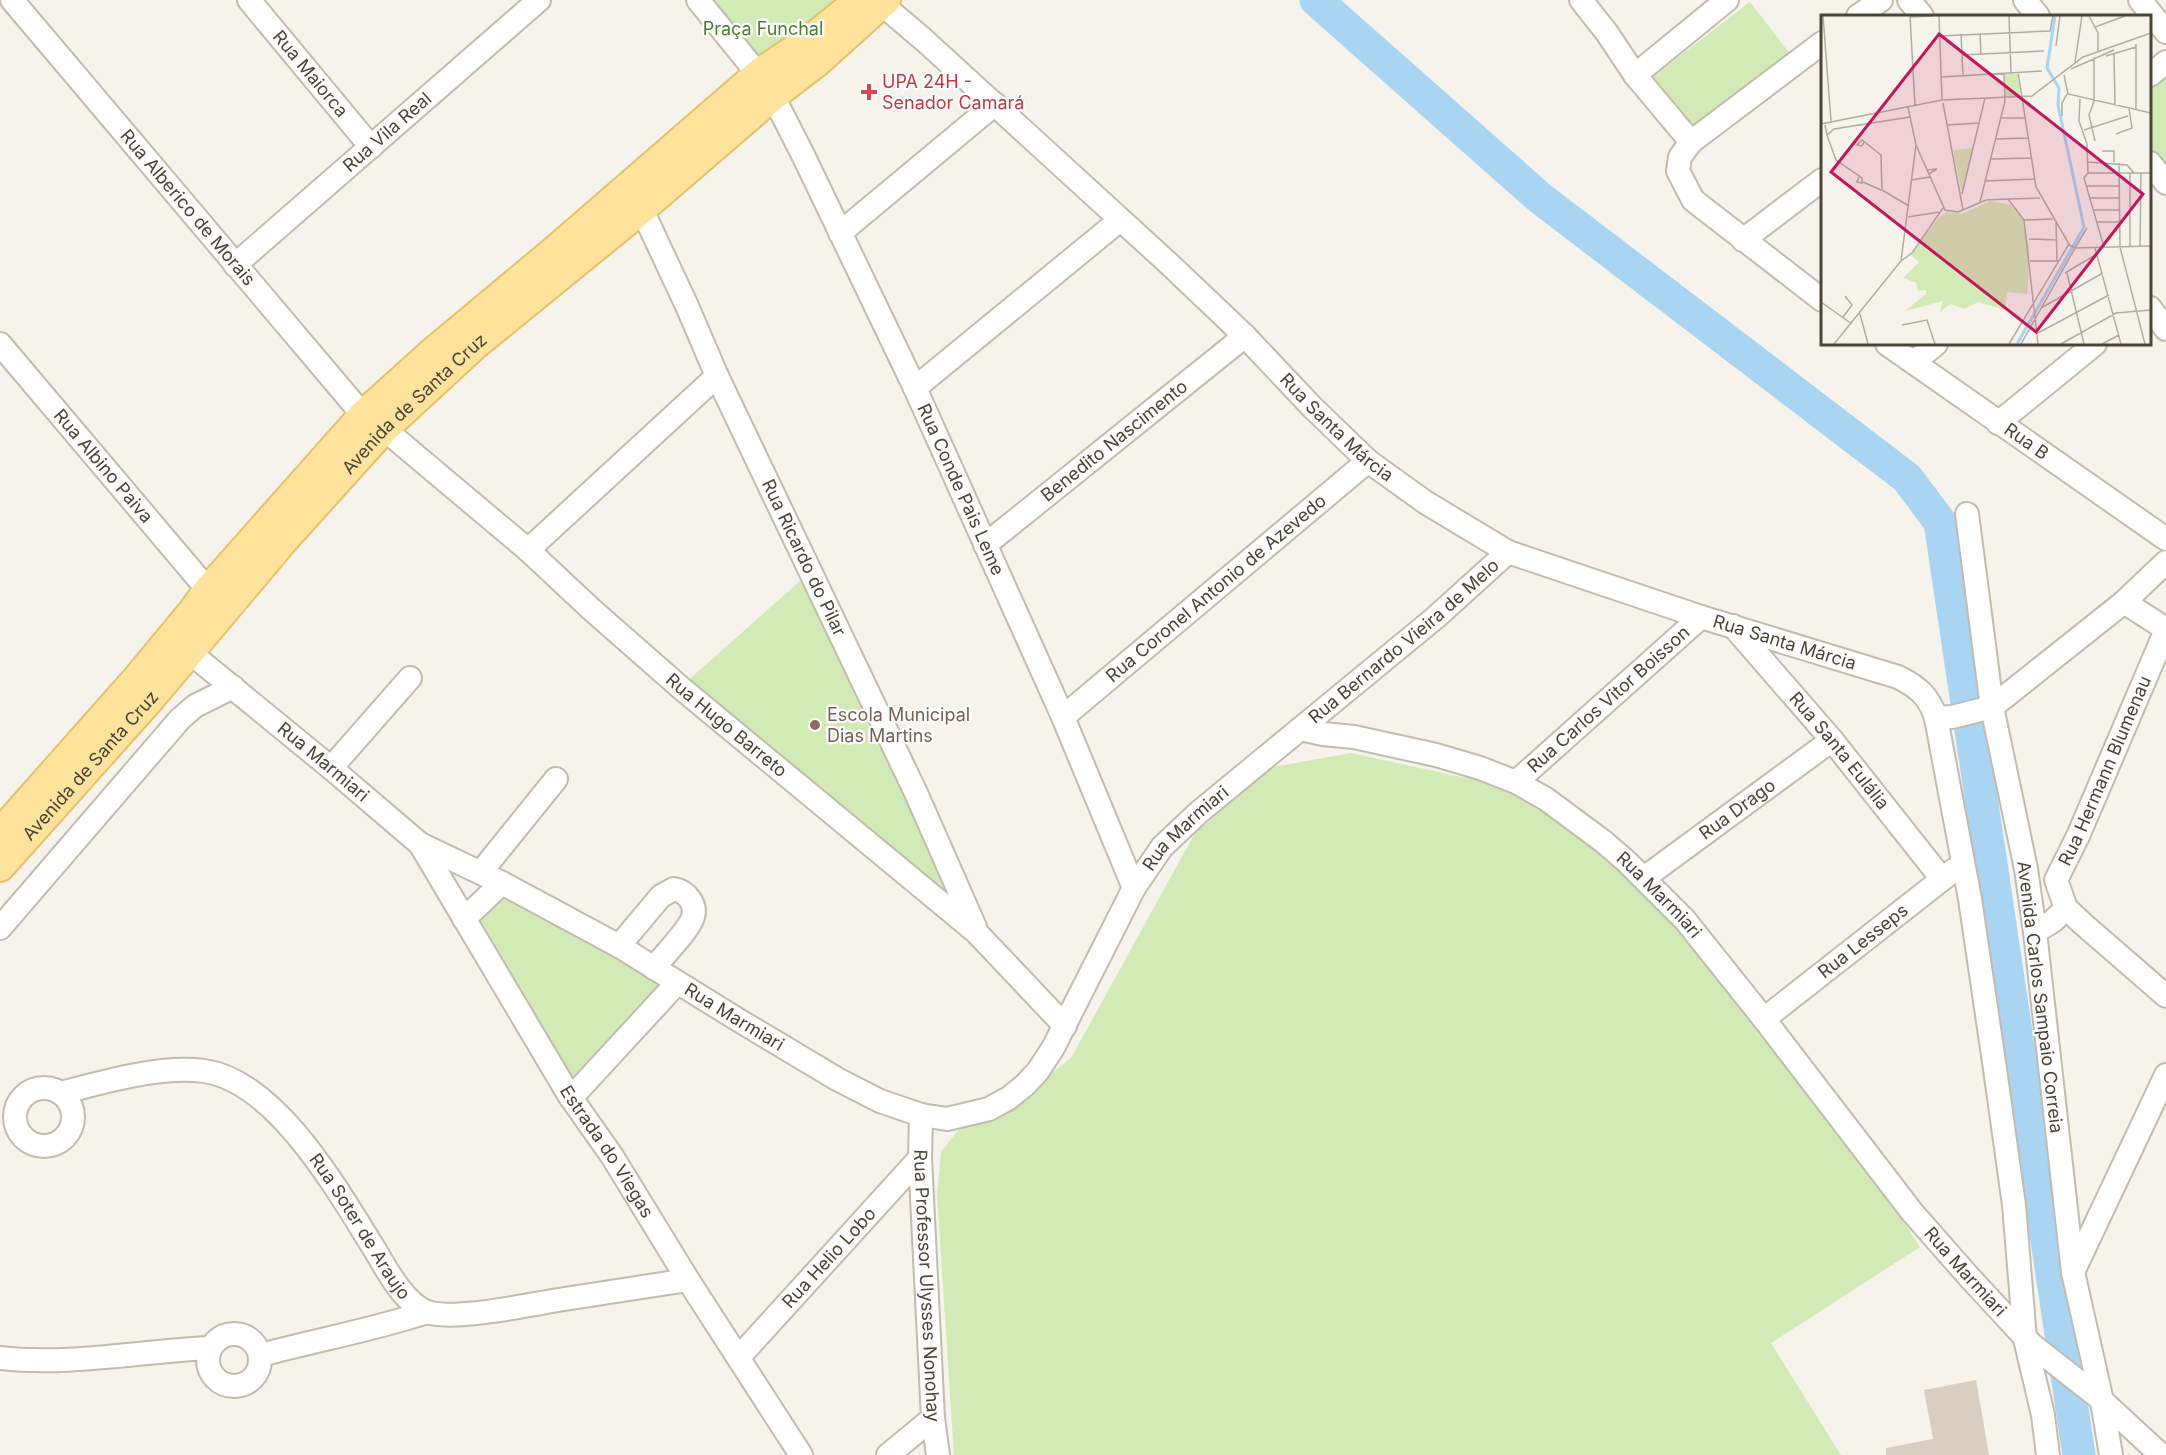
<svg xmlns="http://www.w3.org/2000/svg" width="2166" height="1455" viewBox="0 0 2166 1455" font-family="Inter,sans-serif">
<rect width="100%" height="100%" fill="#f6f3ec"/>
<path fill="#d2eab5" d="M702,0H845L759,72Z
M1750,2L1791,55L1693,132L1651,78Z
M2166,64V178L2150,157V78Z
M808,574L966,919L684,684Z
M1351,753L1503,786L1600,846L1688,930L1854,1147L1920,1247L1771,1343L1841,1455H954L937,1195L941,1152L967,1119L1021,1097L1071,1058L1195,833L1273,767Z
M501,889L670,981L574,1088L471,920Z"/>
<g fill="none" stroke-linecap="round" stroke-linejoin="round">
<path stroke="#a9d4f2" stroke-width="33" d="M1316,0L1540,198L1907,478L1940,522L2079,1455"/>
</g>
<path fill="#d8cfc1" d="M1976,1380L1989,1455H1886V1448L1933,1439L1924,1390Z"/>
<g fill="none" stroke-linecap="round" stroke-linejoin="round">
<g stroke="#c2bbae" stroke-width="26">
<g id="minor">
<path id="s1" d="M12,0L363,415"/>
<path id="s2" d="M249,0L371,147"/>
<path id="s3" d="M698,0L758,74L773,96L804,157L915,388L1063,717L1134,888"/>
<path id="s4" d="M877,0L924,40L1166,261L1245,336L1312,407L1368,461L1425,502L1508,552L1701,617L1898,677C1918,687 1929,696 1936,718L1970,899L1995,1069L2014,1205L2025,1339L2043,1415L2048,1455"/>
<path d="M1581,0L1607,33L1635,75L1691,142"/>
<path d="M1909,0L1922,16"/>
<path d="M2025,0L2038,16"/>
<path d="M2140,0L2166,32"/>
<path d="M1858,16L1881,0"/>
<path d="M1822,43L1691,142L1680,157L1678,171L1693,200L1822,300"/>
<path d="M1635,75L1727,0"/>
<path d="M2150,75L2166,62"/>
<path d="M2150,163L2166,183"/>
<path id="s5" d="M635,195L687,306L717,376L916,793L975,927"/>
<path d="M840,233L995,104"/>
<path d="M1743,240L1822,180"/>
<path id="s6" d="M235,265L539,0"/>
<path d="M2150,308L2166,329"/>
<path id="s7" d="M0,344L208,590"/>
<path id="s8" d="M1887,344L2166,539"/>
<path d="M1914,362L1936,344"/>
<path d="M915,388L1120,220"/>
<path d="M1998,423L2095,344"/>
<path id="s9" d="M384,429L528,550L591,609L681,688L976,932L1065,1026"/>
<path id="s10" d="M985,545L1245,336"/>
<path d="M528,550L717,376"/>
<path d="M2124,602L2166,629"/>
<path id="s11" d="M1733,626L1832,740L1942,879"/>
<path id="s12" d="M177,642L331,768L420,844L502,883L619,946L740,1021L837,1079L880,1101L921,1115L947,1119L989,1109L1009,1098L1025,1085L1038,1071L1053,1048L1134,888L1162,847L1198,813L1300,729L1323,734L1354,737L1436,755L1480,768L1516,782L1546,799L1604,842L1627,862L1685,920L1764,1019L1912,1212L1970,1278L2032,1345L2097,1396L2161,1455"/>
<path id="s13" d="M1063,717L1368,461"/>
<path d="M1936,718L1952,717L1992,707L1967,514"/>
<path id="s14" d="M1300,729L1435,618L1508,552"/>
<path d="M331,768L410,678"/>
<path id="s15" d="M1516,782L1701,617"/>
<path id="s16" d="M420,844L569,1095L612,1156L688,1280L801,1455"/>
<path d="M481,872L556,779"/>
<path id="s17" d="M1644,878L1832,740"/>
<path d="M2066,908L2083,924L2166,996"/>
<path d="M464,919L502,883"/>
<path d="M0,928L180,719L195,706L233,687"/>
<path id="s18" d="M2035,932L2053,921L2066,908L2056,880L2078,836L2166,630"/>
<path d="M619,946L661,896L674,889C686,891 697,904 693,917C689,930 663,956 654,968"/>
<path id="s19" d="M1764,1019L1954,870"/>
<circle cx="44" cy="1117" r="29"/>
<path id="s20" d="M61,1093C102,1082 162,1065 204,1071C277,1081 339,1193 375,1250C386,1269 405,1304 427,1312C454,1321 527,1305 558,1300C601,1293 645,1287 688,1280"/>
<path d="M571,1098L677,983"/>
<path id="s21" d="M921,1115L920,1158L933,1418L938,1455"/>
<path d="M2073,1272L2166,1075"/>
<circle cx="234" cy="1360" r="26"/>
<path d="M261,1355C316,1340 373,1330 427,1312"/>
<path id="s22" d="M739,1357L920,1158"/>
<path d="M0,1358C69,1366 141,1351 210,1348"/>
<path d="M888,1455L933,1418"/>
<path d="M2111,1455L2102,1401L2073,1272L2035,932L2026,869L1992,707L2124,602L2166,562"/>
</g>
</g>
<g stroke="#e6c16a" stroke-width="32">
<g id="major">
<path d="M0,833L139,676L192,612L208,590L363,415L434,351L554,251L758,74L816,35L859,0"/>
<path id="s23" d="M0,867L151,698L284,540L384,429L475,345L642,209L773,96L816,63L886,0"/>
</g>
</g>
<use href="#minor" stroke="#fff" stroke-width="22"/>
<use href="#major" stroke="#ffe39c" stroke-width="28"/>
</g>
<path fill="#e0444e" stroke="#fff" stroke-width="2" d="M866 83h6v6h6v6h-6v6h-6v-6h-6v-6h6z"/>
<circle fill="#8d6e63" stroke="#fff" stroke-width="2" cx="815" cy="725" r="6"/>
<g text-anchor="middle" stroke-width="4.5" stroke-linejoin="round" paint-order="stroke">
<g font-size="18" fill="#4a7f2a" stroke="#fff">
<text x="763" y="35">Praça Funchal</text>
</g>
<g font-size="18" fill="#4b4439" stroke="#fff">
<text dy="6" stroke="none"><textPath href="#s2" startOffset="96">Rua Maiorca</textPath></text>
<text dy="6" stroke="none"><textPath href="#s6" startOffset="202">Rua Vila Real</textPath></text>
<text dy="6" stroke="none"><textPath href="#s1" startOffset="272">Rua Alberico de Morais</textPath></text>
<text dy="6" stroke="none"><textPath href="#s23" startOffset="622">Avenida de Santa Cruz</textPath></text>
<text dy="6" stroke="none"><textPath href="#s4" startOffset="628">Rua Santa Márcia</textPath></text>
<text dy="6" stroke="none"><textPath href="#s10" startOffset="166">Benedito Nascimento</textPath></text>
<text dy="6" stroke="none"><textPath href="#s8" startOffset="170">Rua B</textPath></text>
<text dy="6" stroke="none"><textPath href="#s7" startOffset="160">Rua Albino Paiva</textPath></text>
<text dy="6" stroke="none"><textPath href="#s3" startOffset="558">Rua Conde Pais Leme</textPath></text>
<text dy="6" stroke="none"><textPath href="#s5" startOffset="400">Rua Ricardo do Pilar</textPath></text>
<text dy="6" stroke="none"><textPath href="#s13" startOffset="200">Rua Coronel Antonio de Azevedo</textPath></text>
<text dy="6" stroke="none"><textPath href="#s14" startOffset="136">Rua Bernardo Vieira de Melo</textPath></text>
<text dy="6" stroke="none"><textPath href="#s4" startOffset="1132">Rua Santa Márcia</textPath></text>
<text dy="6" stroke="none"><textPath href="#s15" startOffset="124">Rua Carlos Vitor Boisson</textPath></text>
<text dy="6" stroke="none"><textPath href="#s9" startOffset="453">Rua Hugo Barreto</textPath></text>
<text dy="6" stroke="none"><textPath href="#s11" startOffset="164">Rua Santa Eulália</textPath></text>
<text dy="6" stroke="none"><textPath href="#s12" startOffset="189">Rua Marmiari</textPath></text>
<text dy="6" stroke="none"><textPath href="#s23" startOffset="136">Avenida de Santa Cruz</textPath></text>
<text dy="6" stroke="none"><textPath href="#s18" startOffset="189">Rua Hermann Blumenau</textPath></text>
<text dy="6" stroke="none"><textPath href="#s17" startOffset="116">Rua Drago</textPath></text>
<text dy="6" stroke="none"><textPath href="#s12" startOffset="1305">Rua Marmiari</textPath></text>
<text dy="6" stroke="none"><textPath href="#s12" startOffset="1863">Rua Marmiari</textPath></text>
<text dy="6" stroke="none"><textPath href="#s19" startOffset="126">Rua Lesseps</textPath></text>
<text transform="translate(2040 997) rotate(83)" y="6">Avenida Carlos Sampaio Correia</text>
<text dy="6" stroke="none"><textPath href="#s12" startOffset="675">Rua Marmiari</textPath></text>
<text dy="6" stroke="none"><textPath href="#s16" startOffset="360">Estrada do Viegas</textPath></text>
<text dy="6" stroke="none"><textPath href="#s20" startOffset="372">Rua Soter de Araujo</textPath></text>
<text dy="6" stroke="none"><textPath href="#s22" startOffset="134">Rua Helio Lobo</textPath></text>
<text dy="6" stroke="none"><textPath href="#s12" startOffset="2349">Rua Marmiari</textPath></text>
<text dy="6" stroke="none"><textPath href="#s21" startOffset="171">Rua Professor Ulysses Nonohay</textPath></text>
</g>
<g font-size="18" fill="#be3a42" stroke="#fff" text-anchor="start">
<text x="882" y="88">UPA 24H -<tspan x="882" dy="21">Senador Camará</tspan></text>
</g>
<g font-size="18" fill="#785e54" stroke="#fff" text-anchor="start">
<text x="827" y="721">Escola Municipal<tspan x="827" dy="21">Dias Martins</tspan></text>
</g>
</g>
<g transform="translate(1821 15)">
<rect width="330" height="330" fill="#f6f3ec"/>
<path d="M184,59H197L199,82H184ZM152,133L141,178L132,135ZM169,186L190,190L202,205L208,232L207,279L186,277L184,295L157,287L143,294L129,289L119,297L122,286L84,296L105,279V275L97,276L95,268L82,263L98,247L90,240L118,202L126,197L141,199Z" fill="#d2eab5"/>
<path fill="none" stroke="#a9d4f2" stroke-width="3" d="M196,329L263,212L237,90L238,73L226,53L234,1"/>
<path fill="none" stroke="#b2ada4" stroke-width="1.5" d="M2,1L10,106M89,1L94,91M118,1L121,85M188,1L190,58M268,1L277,18V36M89,2L112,1M274,12L304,1M159,18L160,39M140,19L142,61M119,21L229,16L232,1M315,29V95M235,31L239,1M293,38L294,90M141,40L223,36M285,41L315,32M273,42V86L268,100L274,126M254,47L261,1M250,54L293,35M243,60L247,79L330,98M120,62L221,56M259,84L258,106L266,129L267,158M122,88L142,195M87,92L95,130L124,195L137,197L165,185L187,184L203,205L217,329M241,101V88L246,79M180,103H204M0,109L121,85L211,81L262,42L330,18M4,110L6,120L13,114L89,102M127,110L158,108M263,115L307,101M295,119L311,113L308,93M6,120L15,145L41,163V168L36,167L38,162M175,124L207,123M43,127L41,131L36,130L41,125L60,140L61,175L88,191M281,136H293V147M170,144L210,143M267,147L306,150L313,158M298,148L299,232L324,329M106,155L116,154L108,159M267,158L263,163L283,232M267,158H330M90,165L109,162M165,166L213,164M42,167L60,175M265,171H298M141,179L164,83M268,183H298M187,184L219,183M159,187L184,86L183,58M272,195H298M87,202L118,197M203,205L232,204M235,207L236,246M275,207H298M208,224L236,225M248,230L254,233L266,213M309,231V158M319,231L320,158M274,233L300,329M80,246L91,238L122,193M209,246H238M244,258L276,239M246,258L263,329M0,287L31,309M220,293L282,258M39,299L47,329M22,302L31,290L24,281M81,310L106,305L114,329M215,319L288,280M13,329L80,246L95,130M188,329L248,229L215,172L197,57M200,329L254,233L330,231M240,329L295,298L330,295M281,329L298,320"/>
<path fill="#c2185b" fill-opacity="0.15" stroke="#c2185b" stroke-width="3" d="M118,19L322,179L215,317L10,157Z"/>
<rect width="330" height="330" fill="none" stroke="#4b4439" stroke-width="3"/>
</g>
</svg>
